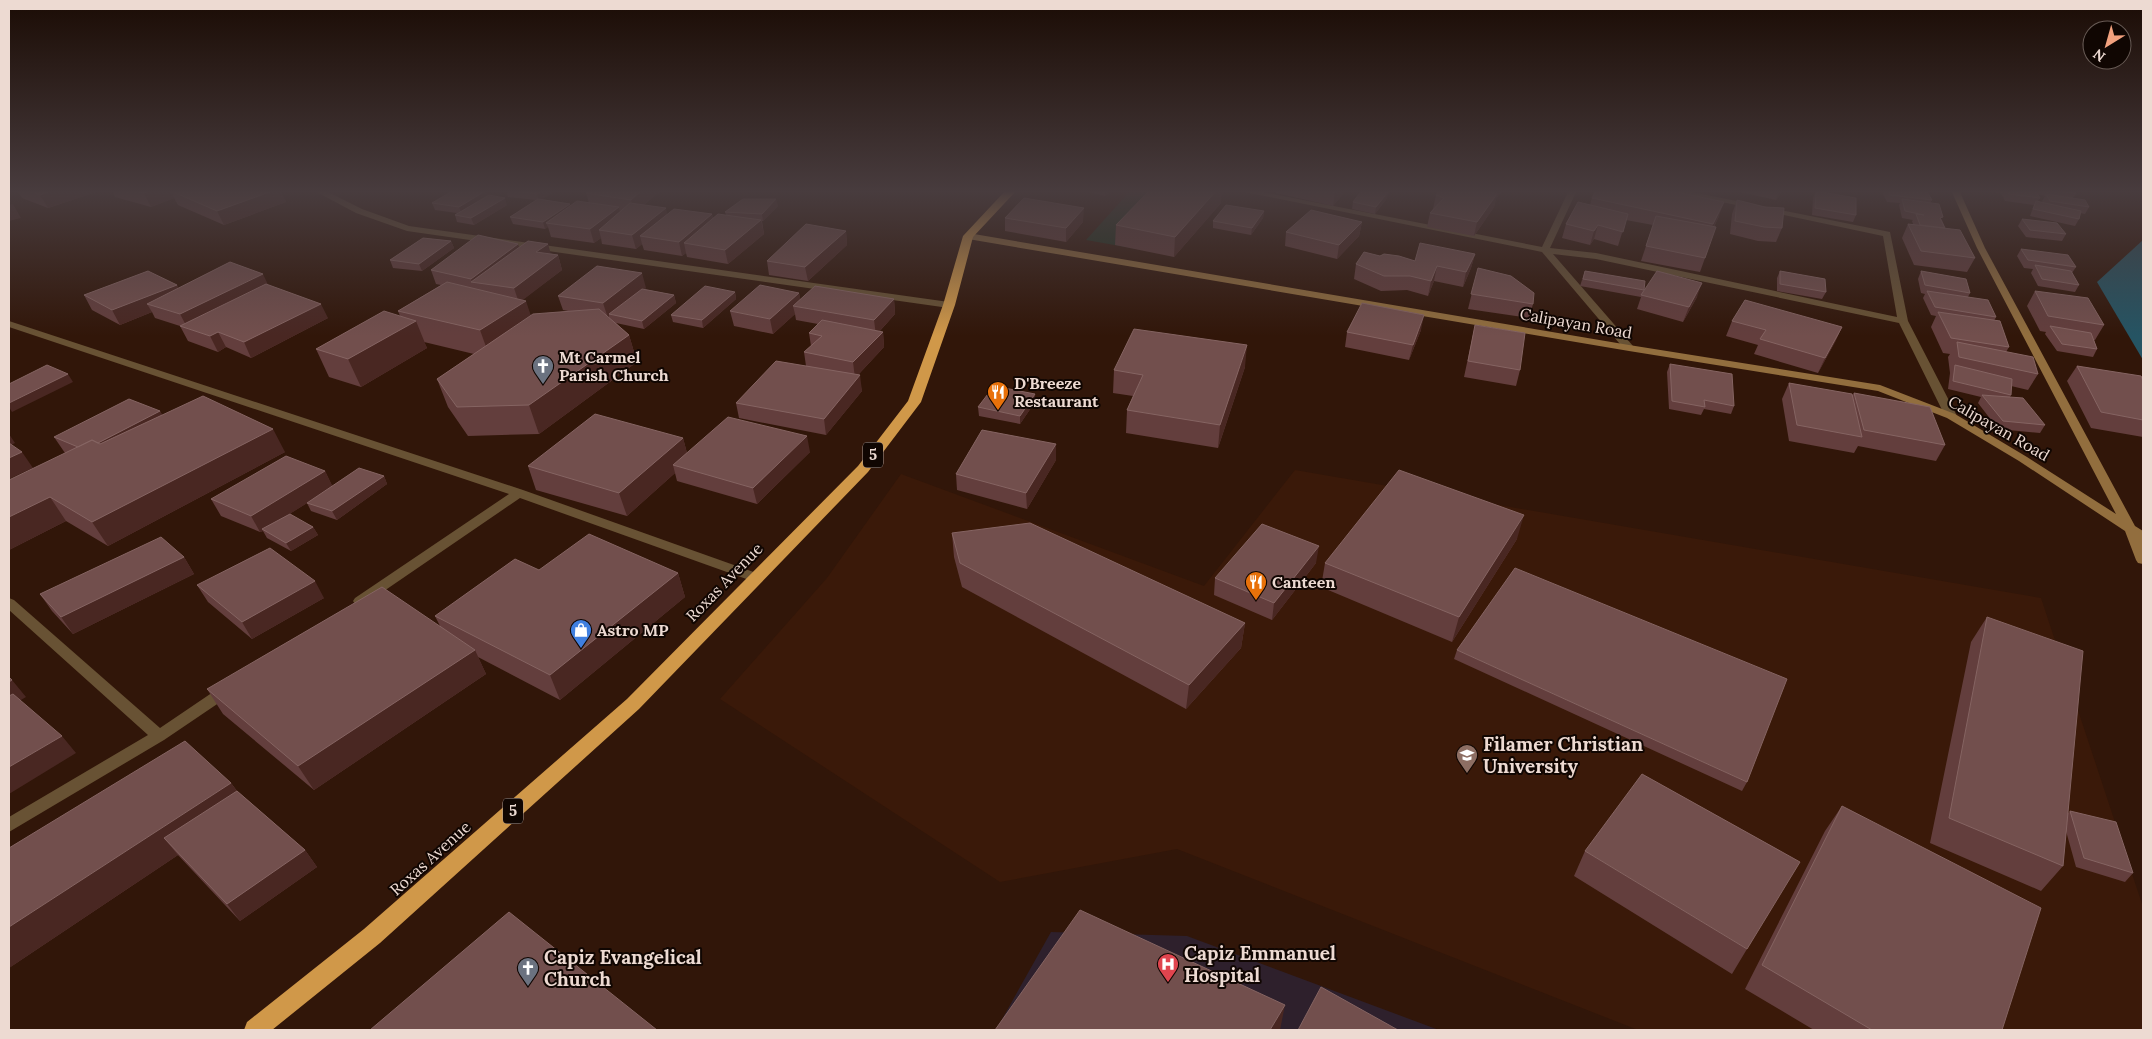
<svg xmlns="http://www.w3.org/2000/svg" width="2152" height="1039" viewBox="0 0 2152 1039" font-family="Lora,serif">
<rect width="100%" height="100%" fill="#311609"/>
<path fill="#3a1909" d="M1295,470L2041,598L2143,907V1030H1638L1177,849L1000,882L720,699L827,578L901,474L1204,586Z"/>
<path fill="#2e202c" d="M1051,932L1187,936L1439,1030H996Z"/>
<path fill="#1c3220" d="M1131,190H1175L1154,252L1086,240Z"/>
<path fill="#255463" d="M2143,240V360L2097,282Z"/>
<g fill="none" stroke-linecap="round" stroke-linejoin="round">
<path fill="#685234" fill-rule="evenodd" d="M313,190H324L362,209L409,226L949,302L954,305L949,308L407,231L356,213Z
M1235,190H1252L1542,247L1569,190H1577L1550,248L1596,253L1897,317L1883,236L1665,190H1682L1890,232L1908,321L1957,416L1951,419L1945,416L1899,323L1596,259L1553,254L1633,346V350H1625L1542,252Z
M9,321L523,490L762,575L764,578L762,581H752L520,498L365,604H355L353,601L355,598L509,494L9,327Z
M9,598L14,600L160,728L222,686L227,685L232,686L234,690L232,694L164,740L9,832V817L148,735L9,610Z"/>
<path fill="#926e3e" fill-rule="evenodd" d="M1951,190H1959L1985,248L2135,526L2143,531V541H2142L2143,564L2138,563L2136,560L2125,531L2019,461L1947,418L1878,391L1629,351L968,239L964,236L968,233L1629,345L1880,385L1955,414L2027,457L2116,514L1977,248Z"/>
<path fill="#d09849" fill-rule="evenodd" d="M1006,190H1017L973,237L955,305L921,402L868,472L639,709L380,943L272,1030H244L247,1022L364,929L627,699L858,466L908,401L943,305L963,236Z"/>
</g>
<path fill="#633e3d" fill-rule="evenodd" d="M17,190H95L96,192L48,208L22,198Z
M112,190H280L286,202L224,225L178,205L174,198L151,207L115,197Z
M506,190H558L541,199L570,204V206L589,203L586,193L660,191L644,205L667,214H712L713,218L726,215L725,212L778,206L763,221H762L764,234L728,264L687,257L686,253L682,256L644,250L642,244L636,249L602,244L601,238L594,243L551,237L548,227L545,229L513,224L510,217L536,200L508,197Z
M1081,190H1113L1105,196Z
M1276,190H1346L1333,206L1276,193Z
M1440,190H1502L1496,199L1494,207L1474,236L1427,227L1430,213L1433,209L1436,195Z
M1731,190H1783L1776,200Z
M1881,190H1926L1932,200L1930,203L1942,220L1945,228L1975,258L1967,272L1914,265L1902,238L1908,224H1913L1912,221L1913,220L1902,218L1899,205L1900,203L1887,202Z
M1979,190H2075L2076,194L2073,198L2089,207L2085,214L2080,213L2079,219L2075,226L2030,216L2034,205L2005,201L2001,193L1979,191ZM2037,194L2045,196L2042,201L2043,203L2038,201L2040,198Z
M1816,191L1856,215L1853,222L1812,215L1813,198Z
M1388,192L1387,198L1375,214L1352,209L1353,202Z
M488,195L507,205L474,225L457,222L455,215L457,213L435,210L432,203Z
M1592,198L1719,216L1714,227L1705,258L1700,272L1641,261L1653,225L1626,220L1618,246L1594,239L1590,245L1562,238L1566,224L1590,205Z
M1737,200L1782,228L1776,242L1758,241L1730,234L1732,214Z
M1221,203L1174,257L1115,245L1116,225Z
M1264,211L1263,218L1251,235L1213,228V221Z
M1005,218L1083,222L1066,242L1005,231Z
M2022,219L2066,234L2062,241L2026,237L2018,226Z
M1362,222L1359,236L1337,259L1285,246L1286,232Z
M846,231L847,245L808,281L769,275L767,261Z
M451,241L454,248L422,271L393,268L390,260Z
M519,247L558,255L562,270L522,300L531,316L568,311L563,310L558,296L646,288L644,289L674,295L676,303L644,329L616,323L629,335L637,362L539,434L468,436L448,407L437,379L474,354L424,342L427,348L361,387L329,377L316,349L400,316L398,311L441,285L436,284L431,270Z
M2021,249L2076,267L2072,273L2079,285L2075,292L2038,286L2031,273L2033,269L2024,268L2017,256Z
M1475,254L1471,268L1463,287L1434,281L1428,296L1407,290L1381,291L1354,279L1356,264L1380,256L1415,261Z
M1478,268L1533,304L1529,318L1468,309Z
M1585,271L1644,290L1643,293L1697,297L1683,322L1637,309L1641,297L1580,286Z
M1780,271L1826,292L1822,299L1777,291V278Z
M1921,271L1970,293L1968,297L1996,317L1994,321L2009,347L2006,352L2038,374L2028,390L2011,386V395L2010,397L2045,425L2040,433L1998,429L1978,403L1981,397L1948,389L1950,373L1948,357L1950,354L1943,353L1931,327L1936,316L1931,315L1923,298L1925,294L1921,293L1918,279Z
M177,285L178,288L268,285L328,318L251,358L226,347L218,352L188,341L180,326L155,318L152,312L120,325L92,310L84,295Z
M2035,291L2104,325L2095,340H2094L2097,349L2093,357L2057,351L2045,334L2046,332L2040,331L2027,306Z
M735,292L736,299L703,328L673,322L671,315Z
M799,293L800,299H894L895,314L879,332H883L884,347L858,375L862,391L826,435L739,418L736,403L806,366L804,352L811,346L809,333L818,324L796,320L795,314L773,334L734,326L730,311Z
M1732,321L1842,327L1835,342L1818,373L1754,354L1758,345L1726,336Z
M1475,325L1520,370L1516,386L1464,377Z
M1421,330L1409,360L1345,347L1347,332Z
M1670,364L1734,406L1731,414L1704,409L1701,415L1669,409L1667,372Z
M2077,366L2143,380V437L2091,428L2067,381Z
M1245,367L1218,448L1126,433L1127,410L1133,396L1113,393L1114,370Z
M1789,383L1852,396L1854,393L1945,445L1936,461L1858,446L1854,453L1789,441L1782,399Z
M1035,402L1020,424L979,416L978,407Z
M160,411L162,415L285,452L108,546L66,521L9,550L65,453L54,437Z
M683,438L687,453L810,452L757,504L677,481L675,473L627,516L536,490L528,466Z
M1056,460L1027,509L957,490L956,474Z
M325,471L332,486L384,476L387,484L337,520L311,511L307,503L286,516L313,527L318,535L291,551L267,538L263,531L260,532L221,516L211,499Z
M952,533L1245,623L1241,648L1186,709L962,587L954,557Z
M1517,539L1452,642L1321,587L1325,563Z
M184,557L194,574L73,634L52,611L40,594Z
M1316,563L1272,620L1214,595L1215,578Z
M539,570L678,573L685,597L560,700L478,657L486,674L314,790L223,714L207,689L440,626L435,616Z
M197,585L324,598L252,639L208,602Z
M1987,617L2068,813L2070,811L2133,873L2125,882L2076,867L2066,831L2063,866L2041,891L1930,843L1971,642Z
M1457,650L1747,782L1742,791L1454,659Z
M231,783L237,791L305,850L317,867L240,921L178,855L9,968Z
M1842,806L2002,1030H1814L1745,989L1825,831Z
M1585,851L1747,949L1732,974L1574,876Z"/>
<path fill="#492722" d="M53,190H95L96,192L48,208L40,195Z
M153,190H193L171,191L174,198L151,207L144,193Z
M275,190H280L286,202L224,225L217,211Z
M487,190L489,197L462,214L459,207Z
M543,190H558L539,201L537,194Z
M642,190H660V191L634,213L631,200Z
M1105,190H1113L1105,196Z
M1217,190H1222L1221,203L1174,257L1175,237Z
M1336,190H1346L1333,206L1335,192Z
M1496,190H1502L1496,199L1494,207L1474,236L1477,222L1495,197Z
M1779,190H1783L1776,200Z
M1388,192L1387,198L1375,214L1376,207Z
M505,198L507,205L474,225L471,218Z
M776,199L778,206L763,221L762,214Z
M1724,202L1719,216L1708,238L1713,224Z
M13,204L21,218L9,221V205Z
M570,204L572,210L546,223L548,227L545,229L543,222Z
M619,207L622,221L599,230L601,238L594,243L590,229Z
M666,208L669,222L640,236L642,244L636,249L632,235Z
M1084,208L1083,222L1066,242V228Z
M1264,211L1263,218L1251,235L1252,228Z
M712,214L715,228L684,243L686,253L682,256L679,242Z
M761,220L764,234L728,264L725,250Z
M1362,222L1359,236L1337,259L1339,245Z
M1598,225L1594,239L1590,245L1594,231Z
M846,231L847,245L808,281L805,267Z
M451,241L454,248L422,271L419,264Z
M518,244L523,258L472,282L471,279Z
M548,244L552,258L536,252Z
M1475,254L1471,268L1463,287L1466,272Z
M558,255L562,270L519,303L514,288Z
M1437,266L1434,281L1428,296L1431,281Z
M642,273L646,288L612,315L609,314V317L608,318L603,303Z
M263,274L270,289L188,329L180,314Z
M1702,283L1697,297L1683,322L1689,307Z
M177,285L184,300L147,304L152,312L120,325L112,310Z
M735,292L736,299L703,328L702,320Z
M799,293L802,307L793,306L795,314L773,334L770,319Z
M674,295L676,303L644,329L642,321Z
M894,299L895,314L876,335L874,320Z
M526,301L535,328L490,358L480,330Z
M321,304L328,318L251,358L244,342Z
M1424,315L1421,330L1409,360L1413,345Z
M416,321L427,348L361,387L348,359Z
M1842,327L1835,342L1818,373L1825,358Z
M218,332L226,347L218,352L210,336Z
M883,332L884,347L855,378L853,362Z
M629,335L637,362L539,434L529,405Z
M1247,345L1245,367L1218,448L1220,425Z
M68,374L73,382L12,412L9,407V403Z
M860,375L862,391L826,435L824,419Z
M1035,394V402L1020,424V416Z
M160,411L169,427L85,450Z
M273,429L285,452L108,546L92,522Z
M9,434L15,443L9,446Z
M807,436L810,452L757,504L753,488Z
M683,438L689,461L673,465L675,473L627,516L619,493Z
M1056,444V460L1027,509L1026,493Z
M22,452L33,468L9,479V458Z
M325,471L333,487L264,530L262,529L263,531L260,532L251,516Z
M384,476L387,484L337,520L332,511Z
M50,497L66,521L9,550V517Z
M1524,515L1517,539L1452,642L1459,617Z
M313,527L318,535L291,551L286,543Z
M1319,546L1316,563L1272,620L1274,603Z
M184,557L194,574L73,634L61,617Z
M678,573L685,597L560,700L550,675Z
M315,581L324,598L252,639L242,622Z
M1245,623L1241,648L1186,709L1189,685Z
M475,650L486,674L314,790L298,766Z
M12,680L26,697L9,707V682Z
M62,736L76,753L9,794V767Z
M231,783L249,808L164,838L178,855L9,968V927Z
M305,850L317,867L240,921L227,904Z
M1285,1005L1280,1030H1270Z"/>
<path fill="#724f4d" stroke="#856462" d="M28,190H53L40,195Z
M132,190H153L144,193Z
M174,190H275L217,211L171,191Z
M454,190H487L459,207L432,203Z
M506,190H543L537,194Z
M589,190H642L631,200L586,193Z
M1150,190H1217L1175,237L1116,225Z
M1326,190H1336L1335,192Z
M1362,190H1381L1388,192L1376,207L1353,202Z
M1440,190H1482L1497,194L1477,222L1430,213L1444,198L1436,195Z
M1596,190H1667L1724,202L1713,224L1592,198Z
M1888,190H1926L1932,200L1890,195Z
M2006,190H2035L2040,198L2009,194Z
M2056,190H2075L2076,194Z
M1816,191L1856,198V215L1815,208Z
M2046,194L2085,200L2089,207L2050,201Z
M489,195L505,198L471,218L455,215Z
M1024,198L1084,208L1066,228L1005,218Z
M538,199L570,204L543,222L510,217Z
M743,199H776L762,214L725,212Z
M1902,199L1939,204L1943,217L1940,218L1945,228L1920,225L1916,214L1924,215L1905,211Z
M1737,200L1765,207L1784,208L1782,228L1764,227L1735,221Z
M577,201L619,207L590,229L546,223Z
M2036,201L2081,211L2079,219L2033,209Z
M1578,202L1628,214L1623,232L1598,225L1594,231L1566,224Z
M630,203L666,208L632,235L599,230Z
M1226,205L1264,211L1252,228L1213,221Z
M674,209L712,214L679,242L640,236Z
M1311,210L1362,222L1339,245L1286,232Z
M718,214L761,220L725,250L684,243Z
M1656,216L1716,227L1705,258L1646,246Z
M2022,219L2057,223L2066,234L2030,230Z
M806,224L846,231L805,267L767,261Z
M1908,224L1960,230L1975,258L1921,251Z
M478,235L518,244L471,279L431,270Z
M423,238L451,241L419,264L390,260Z
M528,241L548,244L536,252L558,255L514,288L471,282Z
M1420,243L1475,254L1466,272L1437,266L1431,281L1410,276H1384L1356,264L1364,252L1380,256L1384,254L1399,256L1415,261Z
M2021,249L2068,255L2076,267L2028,260Z
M230,262L263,274L180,314L147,304Z
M2035,265L2071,271L2079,285L2042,279Z
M597,266L642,273L603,303L558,296Z
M1478,268L1511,276L1534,293L1533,304L1471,294Z
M148,271L177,285L112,310L84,295Z
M1585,271L1645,281L1644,290L1583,279Z
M1657,271L1702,283L1689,307L1641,295Z
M1780,271L1825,279L1826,292L1780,284Z
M1921,271L1966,279L1970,293L1925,285Z
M447,282L526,301L480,330L398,311Z
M266,284L321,304L244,342L218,332L210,336L180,326Z
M760,285L799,293L770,319L730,311Z
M705,286L735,292L702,320L671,315Z
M815,286L894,299L874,320L793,306Z
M642,289L674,295L642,321L609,314Z
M1927,291L1988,300L1996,317L1935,307Z
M2035,291L2088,298L2104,325L2048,316Z
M1745,300L1842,327L1825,358L1760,339L1766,330L1732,321Z
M1362,303L1424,315L1413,345L1347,332Z
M599,309L629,335L529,405L457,407L437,379L533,314Z
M384,311L416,321L348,359L316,349Z
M1938,312L2000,321L2009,347L1951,338Z
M822,320L883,332L853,362L804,352L822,336L809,333Z
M1475,325L1525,333L1520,370L1468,361Z
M2050,326L2091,333L2097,349L2062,344Z
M1134,329L1247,345L1220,425L1127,410L1143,375L1114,370Z
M1957,342L2033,357L2038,374L1959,357Z
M776,361L860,375L824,419L736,403Z
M1670,364L1732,374L1734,406L1704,400L1705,407L1672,401Z
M47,365L68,374L9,403V384Z
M1955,365L2012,379L2011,395L1953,381Z
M2077,366L2141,376L2143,380V420L2101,412Z
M1789,383L1852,394L1862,437L1797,425Z
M994,386L1035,394L1020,416L978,407Z
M1854,393L1930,407L1945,445L1864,430Z
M1982,395L2023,398L2045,425L2003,421Z
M203,396L273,429L92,522L50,497L9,517V480L92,440L100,444Z
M129,399L160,411L98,443L92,440L78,447L54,437Z
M595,414L683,438L619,493L528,466Z
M728,417L807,436L753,488L673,465Z
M982,430L1056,444L1026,493L956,474Z
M9,443L22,452L9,458Z
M286,456L325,471L251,516L211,499Z
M359,468L384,476L332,511L307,503Z
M1399,470L1524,515L1459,617L1325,563Z
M290,514L313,527L286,543L262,529Z
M1030,523L1245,623L1189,685L960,563L952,533Z
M1262,524L1319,546L1274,603L1215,578Z
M589,534L678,573L550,675L435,616L515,559L539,570Z
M161,537L184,557L61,617L40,594Z
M270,548L315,581L242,622L197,585Z
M1515,568L1787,679L1747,782L1457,650Z
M382,587L475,650L298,766L207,689Z
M1987,617L2083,651L2063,866L1949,818Z
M9,677L12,680L9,682Z
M13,694L62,736L9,767V696Z
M185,741L231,783L9,927V848Z
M1642,774L1800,862L1747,949L1585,851Z
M237,791L305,850L227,904L164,838Z
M1842,806L2041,908L2002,1030H1872L1762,965Z
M2070,811L2116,822L2133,873L2084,858Z
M1080,910L1285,1005L1270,1030H995Z
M509,912L657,1030H370Z
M1321,987L1398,1030H1298Z"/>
<linearGradient id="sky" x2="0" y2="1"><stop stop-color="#1b0c05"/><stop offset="0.57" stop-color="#483c3e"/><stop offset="1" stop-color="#483c3e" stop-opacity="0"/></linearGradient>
<rect width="2152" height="336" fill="url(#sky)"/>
<defs>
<g id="church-pin" transform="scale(1.125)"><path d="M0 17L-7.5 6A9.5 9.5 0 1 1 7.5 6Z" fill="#6b7280" stroke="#100602"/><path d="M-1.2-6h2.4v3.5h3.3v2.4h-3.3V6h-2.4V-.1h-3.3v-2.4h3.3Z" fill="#fff"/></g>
<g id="restaurant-pin" transform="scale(1.125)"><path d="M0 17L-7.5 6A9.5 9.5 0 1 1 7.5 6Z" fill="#e8710a" stroke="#100602"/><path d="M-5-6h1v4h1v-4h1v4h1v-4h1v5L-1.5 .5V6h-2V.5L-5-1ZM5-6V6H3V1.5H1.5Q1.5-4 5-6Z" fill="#fff"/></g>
<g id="shop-pin" transform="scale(1.125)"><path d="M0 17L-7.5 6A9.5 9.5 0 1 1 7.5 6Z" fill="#3f7fe0" stroke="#100602"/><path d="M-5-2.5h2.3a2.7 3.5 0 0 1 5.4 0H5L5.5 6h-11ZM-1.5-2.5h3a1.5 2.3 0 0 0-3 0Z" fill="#fff"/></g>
<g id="university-pin" transform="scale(1.125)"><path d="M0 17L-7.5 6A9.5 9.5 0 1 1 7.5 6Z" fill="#8d6e63" stroke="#100602"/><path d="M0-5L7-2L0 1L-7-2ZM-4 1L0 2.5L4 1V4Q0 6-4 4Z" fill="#fff"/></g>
<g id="hospital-pin" transform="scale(1.125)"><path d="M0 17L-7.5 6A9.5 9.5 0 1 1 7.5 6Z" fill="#e0444e" stroke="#100602"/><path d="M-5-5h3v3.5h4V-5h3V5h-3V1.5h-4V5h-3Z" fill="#fff"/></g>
</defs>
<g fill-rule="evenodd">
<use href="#church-pin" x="543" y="366"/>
<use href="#restaurant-pin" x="998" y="392"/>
<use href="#restaurant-pin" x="1256" y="582"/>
<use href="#shop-pin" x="581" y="630"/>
<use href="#university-pin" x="1467" y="755"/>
<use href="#hospital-pin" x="1168" y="964"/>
<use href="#church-pin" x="528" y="968"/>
</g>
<g text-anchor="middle" stroke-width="4" stroke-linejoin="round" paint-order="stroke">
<g fill="#100602" stroke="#ab9a94" stroke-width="1">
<rect x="863" y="442.5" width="20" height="25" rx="4"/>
<rect x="503" y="798.5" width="20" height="25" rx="4"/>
</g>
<g font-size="15" font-weight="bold" fill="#eddad2">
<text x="873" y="460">5</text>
<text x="513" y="816">5</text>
</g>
<g font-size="16" fill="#eddad2" stroke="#100602">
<text transform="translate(1576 323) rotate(10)" y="6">Calipayan Road</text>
<text transform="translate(1999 428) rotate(30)" y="6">Calipayan Road</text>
<text transform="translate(724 582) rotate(-46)" y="6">Roxas Avenue</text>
<text transform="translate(430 858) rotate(-42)" y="6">Roxas Avenue</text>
</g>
<g font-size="16" font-weight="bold" fill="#eddad2" stroke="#100602" text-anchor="start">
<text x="559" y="363">Mt Carmel<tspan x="559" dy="18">Parish Church</tspan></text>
<text x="1014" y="389">D'Breeze<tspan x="1014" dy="18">Restaurant</tspan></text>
<text x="1272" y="588">Canteen</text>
<text x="597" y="636">Astro MP</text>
</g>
<g font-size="19" font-weight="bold" fill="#eddad2" stroke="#100602" text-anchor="start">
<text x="1483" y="751">Filamer Christian<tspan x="1483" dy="22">University</tspan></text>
<text x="1184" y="960">Capiz Emmanuel<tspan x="1184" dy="22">Hospital</tspan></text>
<text x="544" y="964">Capiz Evangelical<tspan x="544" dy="22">Church</tspan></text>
</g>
</g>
<rect width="2152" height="1039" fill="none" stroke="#eddad2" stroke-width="20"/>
<g transform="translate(2107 45) rotate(217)"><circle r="24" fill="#100602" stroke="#685b55"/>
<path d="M0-4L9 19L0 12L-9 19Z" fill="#f2a17e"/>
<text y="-8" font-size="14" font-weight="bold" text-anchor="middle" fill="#eddad2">N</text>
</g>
</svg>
